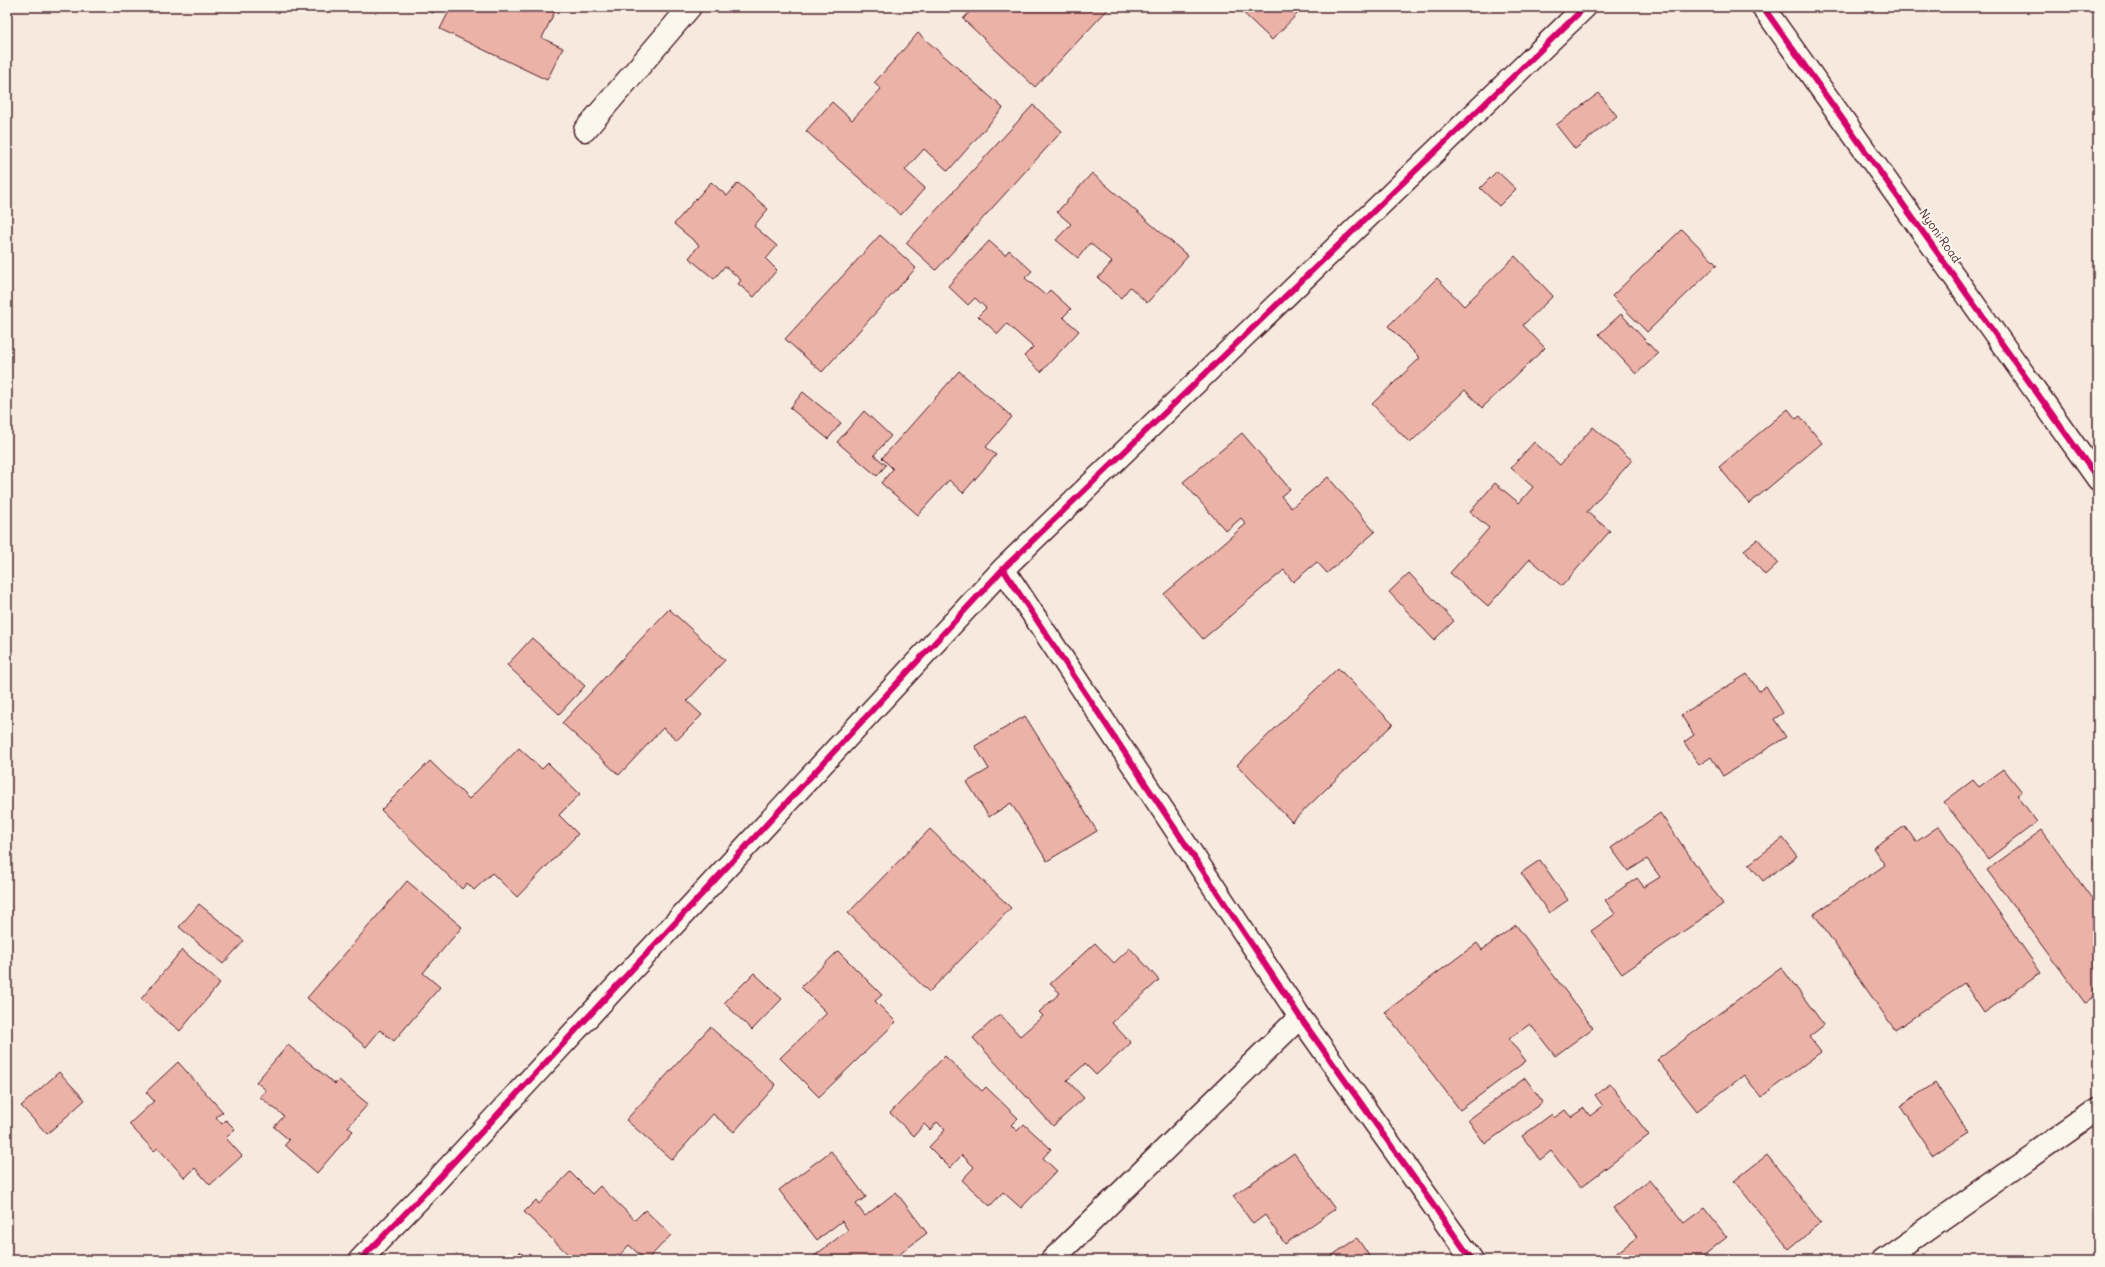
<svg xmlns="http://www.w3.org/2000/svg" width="2105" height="1267" viewBox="0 0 2105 1267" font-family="Delius,sans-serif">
<rect width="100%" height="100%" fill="#f8e9de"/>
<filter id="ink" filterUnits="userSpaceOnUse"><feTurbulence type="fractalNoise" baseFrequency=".025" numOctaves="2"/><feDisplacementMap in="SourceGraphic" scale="8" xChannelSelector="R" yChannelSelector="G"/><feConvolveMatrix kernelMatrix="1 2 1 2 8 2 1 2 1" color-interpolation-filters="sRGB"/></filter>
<g filter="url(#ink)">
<path fill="#ecb1a7" stroke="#4a1f2b" d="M421,7H436L433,13Z
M451,7H557L542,38L563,48L547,80L440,29Z
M974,7H1110L1035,87L963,19Z
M1237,7H1300L1302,9L1272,40Z
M918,33L1003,108L948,171L924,149L905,170L925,188L901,215L806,131L832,102L852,120L881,89L874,83Z
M1599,93L1617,116L1575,149L1556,125Z
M1033,105L1062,131L936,270L906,243Z
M1497,171L1516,189L1499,206L1480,188Z
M1092,173L1188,256L1147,303L1130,287L1121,298L1098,278L1112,262L1090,243L1078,258L1056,240L1071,224L1057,212Z
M711,182L727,196L738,183L768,209L754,226L777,246L766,259L777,270L754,297L738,284L741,280L725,266L714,279L689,258L699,245L674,224Z
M1682,229L1717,265L1647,332L1612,296Z
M880,235L916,268L822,372L785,339Z
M989,241L1005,255L1009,250L1032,271L1025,278L1045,295L1050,290L1071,309L1063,317L1079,331L1041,372L1024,356L1033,347L1007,324L998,334L978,316L986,308L975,298L968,305L948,286Z
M1515,256L1553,296L1523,325L1545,348L1482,408L1465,390L1410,443L1372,404L1420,358L1388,326L1437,278L1464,306Z
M1621,314L1658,354L1636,374L1599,334Z
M959,371L1012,417L986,447L996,455L963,493L949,480L918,515L881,483L893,469L882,458Z
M803,392L841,423L828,439L790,408Z
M1788,409L1796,419L1800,416L1822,443L1749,504L1719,467Z
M864,411L891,436L874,455L886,465L877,476L837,442Z
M1593,427L1632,460L1587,512L1610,531L1562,586L1530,559L1488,606L1450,573L1489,528L1470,512L1495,483L1519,503L1533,487L1511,468L1534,442L1560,465Z
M1242,433L1290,489L1281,496L1291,508L1328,477L1375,532L1327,573L1317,562L1293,582L1284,570L1203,639L1164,594L1246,524L1241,518L1226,531L1183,482Z
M1758,539L1778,563L1765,575L1744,550Z
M1409,573L1454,621L1434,640L1389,592Z
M669,609L725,660L687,701L702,715L677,740L663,728L619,775L562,723Z
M532,638L585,686L559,714L507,665Z
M1338,668L1393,724L1292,822L1237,765Z
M1747,674L1759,691L1766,686L1783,713L1774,719L1786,737L1723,776L1711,757L1699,765L1684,742L1694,735L1681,715Z
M1025,716L1097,831L1047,861L1011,803L989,817L967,782L989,769L975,746Z
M519,748L542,769L548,763L580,794L559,815L578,834L517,897L492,873L474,890L467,883L462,889L381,810L430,761L469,799Z
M2004,769L2022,792L2017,795L2037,822L1988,859L1944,802L1973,780L1979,787Z
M1660,813L1723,904L1622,974L1591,931L1615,914L1605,900L1637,878L1644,887L1660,877L1647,859L1628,871L1611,848Z
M1905,826L1916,842L1939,826L2041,973L1984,1013L1964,983L1895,1030L1814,914L1885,865L1873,848Z
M930,829L1011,908L929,992L848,913Z
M2042,830L2098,907V994L2085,1003L1987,870Z
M1783,838L1797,856L1763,881L1749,864Z
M1540,860L1568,900L1549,913L1521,873Z
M407,881L462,927L423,973L440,987L394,1041L380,1030L366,1047L307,998Z
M199,904L244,941L223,964L179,927Z
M1516,925L1593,1028L1555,1056L1530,1024L1509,1039L1526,1061L1460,1110L1385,1012L1477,943L1482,950Z
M1095,943L1114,963L1130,948L1159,980L1112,1023L1131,1043L1096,1075L1085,1064L1067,1080L1084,1098L1053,1126L973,1038L1000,1014L1020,1036L1043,1016L1039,1012L1060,993L1050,984Z
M182,950L220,983L180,1031L141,999Z
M838,951L882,995L875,1001L896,1022L819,1097L780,1058L827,1013L801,987Z
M1781,967L1824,1025L1809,1037L1821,1052L1761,1097L1744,1075L1697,1111L1657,1060Z
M754,973L782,999L752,1030L724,1003Z
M710,1027L776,1085L734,1132L713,1114L672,1160L626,1120Z
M288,1045L335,1084L339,1080L368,1104L348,1127L353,1131L317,1173L285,1145L289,1140L274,1127L284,1116L260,1097L266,1090L256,1082Z
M945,1056L982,1091L986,1087L1018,1118L1011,1125L1017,1131L1024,1124L1051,1149L1043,1158L1057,1171L1021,1208L1003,1192L990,1206L962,1180L974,1167L962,1155L950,1168L929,1147L945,1130L937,1122L930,1130L924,1124L914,1136L890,1113Z
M178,1062L223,1112L216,1117L222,1124L226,1120L235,1129L226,1138L242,1156L210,1185L195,1168L185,1178L158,1148L154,1151L129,1124L154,1101L146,1092Z
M59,1072L85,1100L47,1134L21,1106Z
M1525,1078L1543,1102L1485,1144L1468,1120Z
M1935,1083L1969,1132L1933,1155L1900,1106Z
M1610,1084L1649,1135L1580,1188L1551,1151L1540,1160L1522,1136L1552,1114L1554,1118L1565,1110L1571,1117L1584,1108L1590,1116L1603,1106L1595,1095Z
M831,1151L866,1197L856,1204L865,1216L896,1192L927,1233L892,1260H809L848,1230L842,1221L817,1240L779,1190Z
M1294,1153L1335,1209L1285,1244L1265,1215L1253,1224L1233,1196Z
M1767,1155L1821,1223L1789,1249L1734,1181Z
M570,1172L592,1194L600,1186L635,1220L645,1210L671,1235L647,1260H645L629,1245L615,1260H574L524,1212L536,1200L539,1204Z
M1649,1180L1684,1223L1704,1208L1727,1237L1698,1260H1608L1637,1237L1613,1208Z
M1357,1238L1372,1260L1327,1259Z
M520,1252L529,1260H512Z"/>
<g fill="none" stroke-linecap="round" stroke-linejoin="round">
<g stroke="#4a1f2b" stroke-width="25">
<path id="minor" d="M1763,7L2098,479
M585,130L690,7
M1003,569L1300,1017L1472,1260
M360,1260L424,1194L1003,569L1585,7
M1052,1260L1300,1017
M1883,1260L2098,1109"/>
</g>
<use href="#minor" stroke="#fbf7ec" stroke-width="22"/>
<g stroke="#fbf7ec" stroke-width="8">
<path id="cycleway" d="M1763,7L2098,479
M1003,569L1300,1017L1472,1260
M360,1260L424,1194L1003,569L1585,7"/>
</g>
<use href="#cycleway" stroke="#d6006c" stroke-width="6"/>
</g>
</g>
<g text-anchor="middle" stroke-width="4" stroke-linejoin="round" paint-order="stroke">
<g font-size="12" fill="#4a1f2b" stroke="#fbf7ec">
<text transform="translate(1940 236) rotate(55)" y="4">Nyoni Road</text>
</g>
</g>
<rect width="2105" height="1267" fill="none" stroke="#fbf7ec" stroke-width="24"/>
<rect x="12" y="12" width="2081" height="1243" fill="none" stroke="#4a1f2b" stroke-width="1.5" filter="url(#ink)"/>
</svg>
